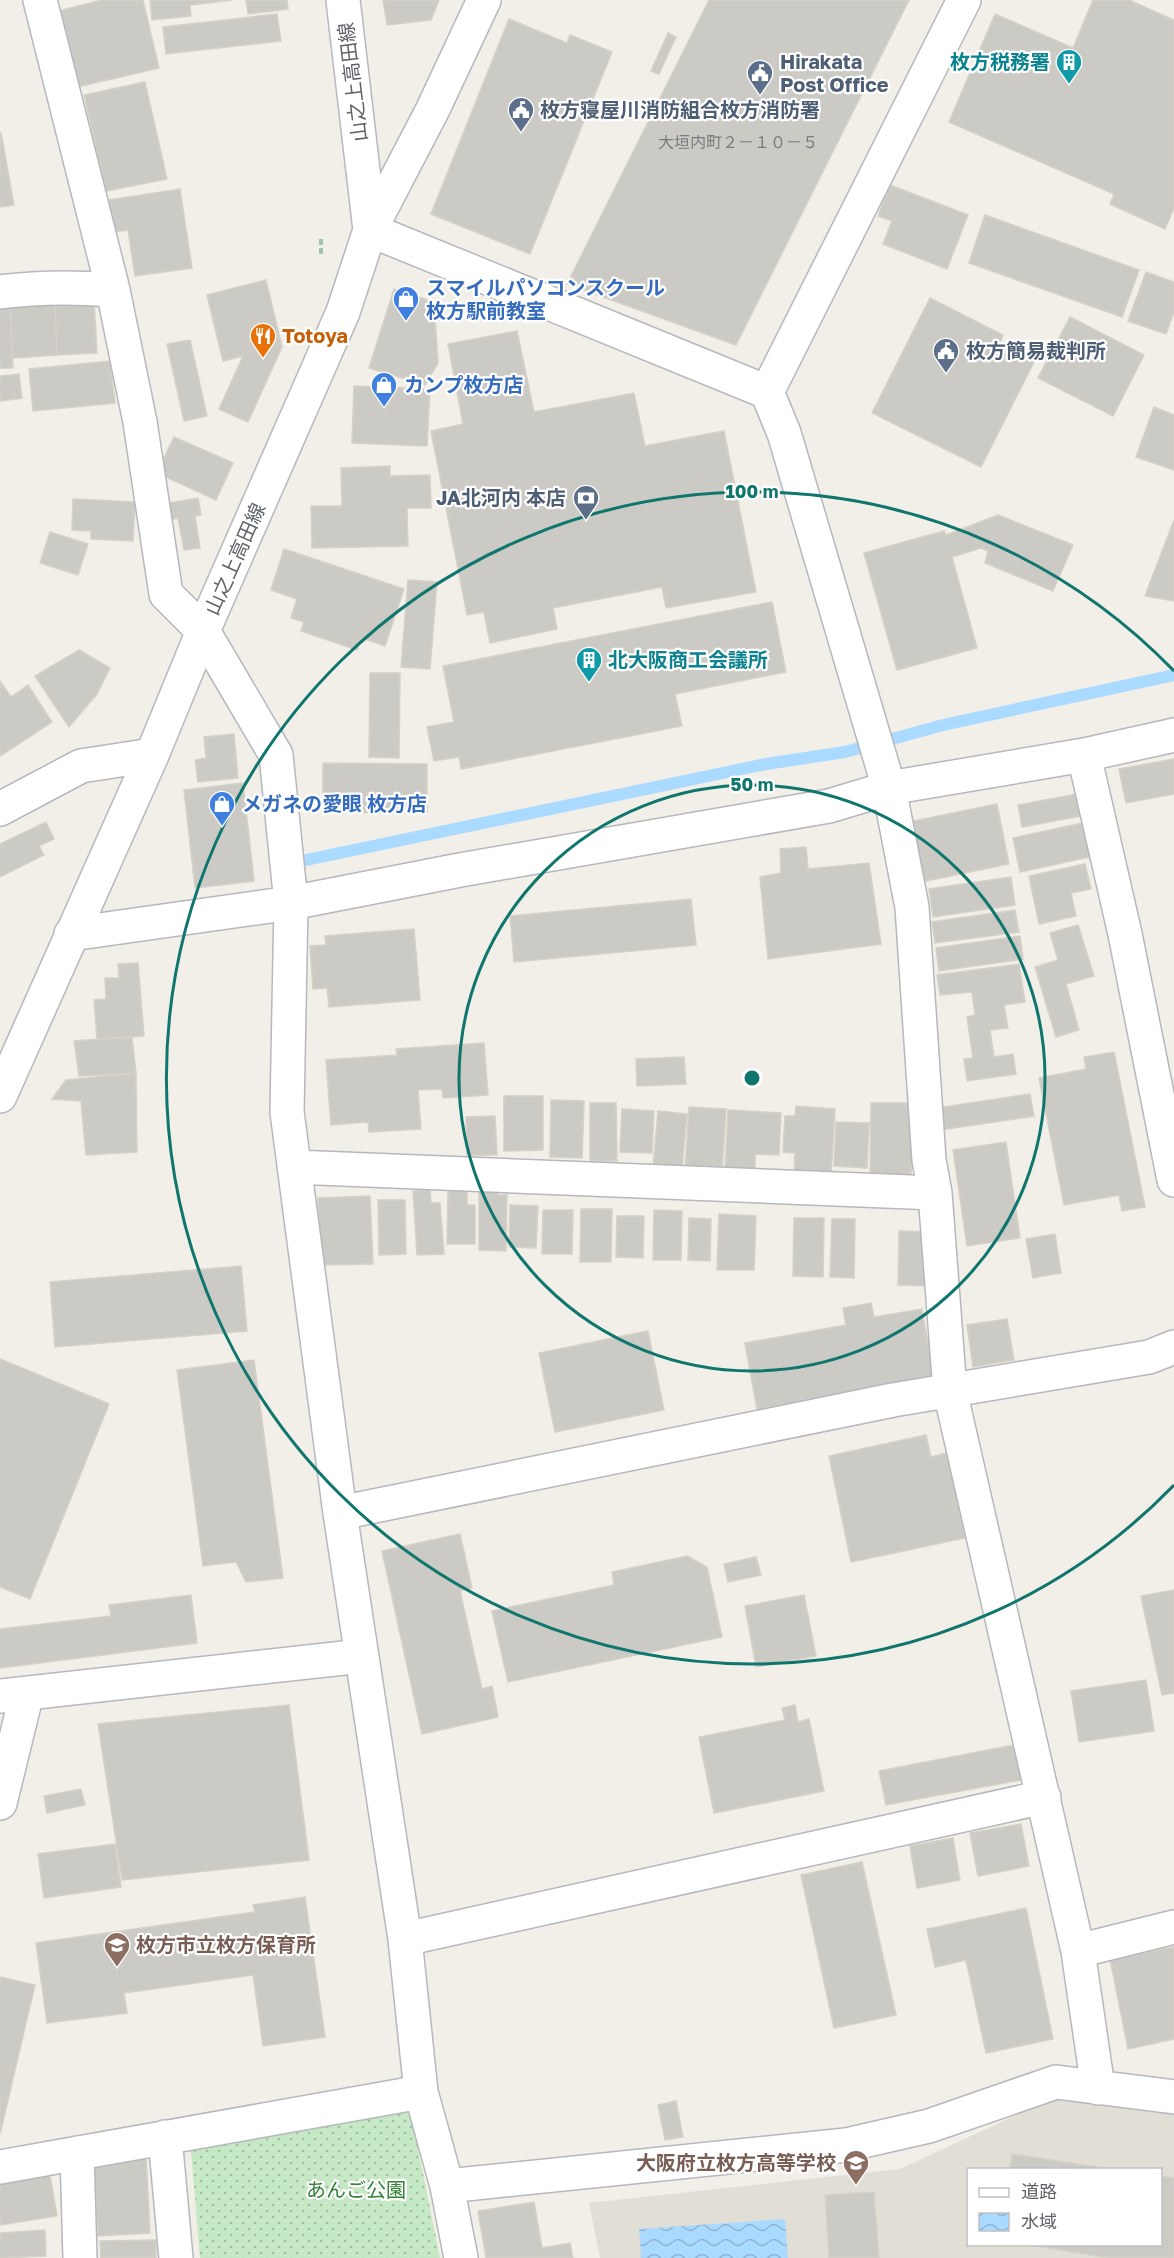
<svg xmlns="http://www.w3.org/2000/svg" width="1174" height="2258" viewBox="0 0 1174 2258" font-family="'Golos Text','Noto Sans JP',sans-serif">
<defs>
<pattern id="grass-dots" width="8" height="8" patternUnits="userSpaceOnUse" patternTransform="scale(1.5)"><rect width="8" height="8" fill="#c5e8c5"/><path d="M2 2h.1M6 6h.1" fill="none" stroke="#a3c0a4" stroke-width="1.8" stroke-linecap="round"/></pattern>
<pattern id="water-waves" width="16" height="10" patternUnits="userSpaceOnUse" patternTransform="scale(1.5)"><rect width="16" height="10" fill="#aadaff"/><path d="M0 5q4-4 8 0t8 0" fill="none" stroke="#8eb4d2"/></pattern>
</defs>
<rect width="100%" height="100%" fill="#f1efe8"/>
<path fill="#e1ded6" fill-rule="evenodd" d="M1055,2097L1174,2113V2258H600L589,2203L900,2169ZM968,2170H1160V2244H968Z"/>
<path fill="url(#grass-dots)" d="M410,2109L440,2258H200L191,2151Z"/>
<path fill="url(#water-waves)" d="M785,2219L788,2258H641L639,2229Z"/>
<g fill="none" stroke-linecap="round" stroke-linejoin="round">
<path stroke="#aadaff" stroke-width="12" d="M306,860L766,764L845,752L943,725L1174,675"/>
</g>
<path fill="#cccac5" stroke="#d6d1c6" stroke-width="1.5" d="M102,0H143L159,68L77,87L58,11Z
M150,0H233L190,5L191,16L152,20Z
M246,0H287L288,9L248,14Z
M383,0H439L431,20L387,25Z
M709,0H909L736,345L567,284Z
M1093,0H1129L1174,20V208L1165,229L1110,204L1114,194L949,122L995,14L1073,48Z
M277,14L281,41L166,54L163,27Z
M509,19L567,43L570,35L612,52L530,254L431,214Z
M668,33L676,37L659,74L651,71Z
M145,82L167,179L106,191L84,95Z
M1,133L14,205L0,207V134Z
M890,185L968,215L947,269L883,244L892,221L878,216Z
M180,189L192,268L135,276L128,230L114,232L109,200Z
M985,215L1139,270L1122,317L969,263Z
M1146,272L1174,282V312L1166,334L1128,321Z
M266,280L282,347L248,422L219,409L243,356L223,361L207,295Z
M394,289L434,302L438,363L425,385L369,368Z
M930,298L1003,335L1000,343L1035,360L981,467L872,413Z
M94,301L97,353L57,355L55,304Z
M55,304L57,355L13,358L10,305Z
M10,305L13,368H0V306Z
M1070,317L1144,355L1113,416L1038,378Z
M517,331L534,412L634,393L645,446L724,431L756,592L666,608L662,587L553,608L557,629L490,643L484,612L467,615L431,431L463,424L448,344Z
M190,340L207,416L184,421L167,344Z
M110,361L115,403L33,411L29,369Z
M19,374L22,398L0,401V376Z
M354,386L430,389L427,446L352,443Z
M1154,407L1174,415V470L1136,457Z
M174,437L233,463L216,500L157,473Z
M390,466V476L430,475L431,508H407L408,546L312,548L311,506H342L341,468Z
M198,498L201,515L195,516L200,548L184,550L178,518L165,521L162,504Z
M73,499L135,502L133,541L91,539V531L72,530Z
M998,515L1073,545L1053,591L985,563L988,551L981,548L952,557L977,648L897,670L864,553L944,531L946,535Z
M1174,520V601L1145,596Z
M50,532L88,544L78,575L40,563Z
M284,549L404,589L385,646L362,638L357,650L301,631L304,622L291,618L297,599L271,590Z
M408,580L437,582L430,669L401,667Z
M772,602L786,672L675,694L682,726L461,769L459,757L434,761L427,727L454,722L443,666Z
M79,650L110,668L97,694L69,727L35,676Z
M370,673H400L399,758L369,757Z
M0,681L11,697L28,685L52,722L0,756Z
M234,734L238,778L198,782L195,760L206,758L204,737Z
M1174,759V794L1126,803L1119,769Z
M323,763L427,764V813L323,812Z
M243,783L254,881L195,888L184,790Z
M1076,794L1081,816L1022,827L1018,805Z
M997,804L1009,864L921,882L909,822Z
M46,822L54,839L39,846L44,855L0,877V844Z
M1083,823L1090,857L1020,872L1013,838Z
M806,847L808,869L869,863L881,944L768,959L760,877L781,873L780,849Z
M1085,864L1091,889L1071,893L1076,916L1039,924L1029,876Z
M1011,877L1015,905L933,917L929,889Z
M691,899L696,945L514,962L510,916Z
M1015,910L1019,932L935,943L932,922Z
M1078,925L1094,976L1066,984L1079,1030L1056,1037L1035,967L1058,960L1050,933Z
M414,929L420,1000L329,1007L327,988L313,989L310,946L326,945L325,936Z
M1020,936L1023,959L939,971L936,948Z
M138,963L144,1036L97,1039L94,1000L106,999L105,978H119L118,964Z
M1019,964L1025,1002L1004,1005L1008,1028L990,1030L994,1057L1013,1054L1016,1074L967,1081L964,1059L973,1058L967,1017L975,1015L972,992L940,995L937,975Z
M132,1037L136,1073L79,1076L74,1041Z
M484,1043L488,1095L443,1098L442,1089L418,1090L421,1129L369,1132L368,1122L331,1125L326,1060L397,1055L396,1049Z
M1114,1052L1145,1207L1122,1211L1119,1195L1064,1205L1039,1078L1086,1069L1084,1057Z
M684,1057L686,1084L637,1086L636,1059Z
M136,1073L137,1152L86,1155L81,1101L52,1099L66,1080Z
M1030,1094L1034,1116L941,1130L938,1108Z
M504,1096H543V1150L504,1151Z
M551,1100L584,1101L582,1158L550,1157Z
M590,1103H616L617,1161H590Z
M871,1103H913L911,1180L870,1179Z
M796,1106L835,1109L831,1175L794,1173L795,1153L783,1152L785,1116H795Z
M689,1107L726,1109L722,1173L685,1171Z
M622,1109L654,1111L652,1153L620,1152Z
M728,1110L781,1113L779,1155L755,1154V1172L725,1170Z
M658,1111L687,1114L682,1169L653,1167Z
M495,1116L497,1155H467L466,1117Z
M836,1122L869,1123L867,1168L834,1166Z
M1006,1142L1020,1238L967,1246L953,1150Z
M479,1189H499L498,1195H507L506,1251L479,1250Z
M430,1190L431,1203H440L444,1254L417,1255L413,1191Z
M448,1191H467V1205H475V1244H447Z
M370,1196L373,1264L320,1265L318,1198Z
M378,1200H405L406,1254L379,1255Z
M510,1205L538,1206L536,1248L509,1247Z
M581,1209H612L611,1262H580Z
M543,1210H573L572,1254H542Z
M654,1210L682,1211L681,1260H653Z
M719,1214L756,1216L754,1270H717Z
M617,1216H644L643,1258L616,1257Z
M689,1218L711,1219L710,1261L688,1260Z
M794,1218H824L823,1277L793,1276Z
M832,1219H855L854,1278L830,1277Z
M899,1231L932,1232L931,1286L898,1285Z
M1055,1234L1061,1273L1033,1278L1026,1239Z
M241,1266L247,1331L55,1347L50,1282Z
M871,1303L874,1317L922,1309L935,1384L758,1415L745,1343L846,1325L843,1308Z
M1007,1319L1014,1360L973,1367L967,1325Z
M648,1331L664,1410L555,1432L539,1353Z
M0,1359L109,1404L30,1599L0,1587Z
M254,1360L283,1578L246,1582L236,1562L203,1566L177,1370Z
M926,1435L931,1457L947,1453L965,1538L851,1562L829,1456Z
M460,1534L472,1588L460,1591L482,1689L492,1686L498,1717L422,1734L382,1551Z
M687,1556L707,1567L722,1637L508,1682L492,1611L614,1585L612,1572Z
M756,1557L761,1575L728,1582L724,1564Z
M1174,1590V1693L1162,1695L1141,1596Z
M191,1595L197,1643L0,1668V1629L111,1616L109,1605Z
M804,1595L816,1656L756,1667L745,1606Z
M1146,1680L1154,1731L1079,1742L1071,1691Z
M289,1705L309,1860L122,1880L98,1724Z
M795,1705L798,1722L809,1719L824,1791L714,1813L699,1737L785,1720L782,1708Z
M1014,1745L1021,1780L886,1805L879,1771Z
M81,1789L85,1805L47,1813L44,1796Z
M1021,1824L1029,1866L978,1876L970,1833Z
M953,1838L960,1880L917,1888L910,1846Z
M115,1844L121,1887L44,1898L38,1854Z
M862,1862L896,2015L834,2028L801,1875Z
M305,1897L325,2037L263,2046L253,1975L124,1993L127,2013L47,2023L36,1943L255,1912L253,1905Z
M1026,1908L1053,2039L986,2053L966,1960L935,1967L927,1929Z
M1174,1947V2039L1128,2049L1110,1959Z
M0,1977L35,1985L0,2134Z
M676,2101L683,2137L665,2140L658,2105Z
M1012,2154L1116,2170H1010Z
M146,2156L150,2233L98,2236L94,2159Z
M50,2175L57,2216L0,2225V2183Z
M1160,2176L1174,2178V2258H1110L1023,2244H1160Z
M874,2192L879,2258H829L825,2195Z
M534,2202L542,2248L570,2243L573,2258H486L478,2211Z
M45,2230L46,2256L0,2258V2233Z
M156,2240V2258H101L100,2241Z"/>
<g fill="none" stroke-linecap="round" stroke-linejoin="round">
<g stroke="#b5b8bc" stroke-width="36">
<path id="minor" d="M40,0L113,290L140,422L166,594L203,631L276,755L291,903L287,1112L340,1513L405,1939L421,2092L447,2186L461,2258
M484,0L433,109L370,230L767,392L784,433L889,788L912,907L929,1160L935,1193L950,1391L1078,1951L1098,2088
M0,292C37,287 76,287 113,290
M767,392L964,0
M1084,755L1125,934L1174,1180
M0,809L81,766L152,755
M71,934L291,903L460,870L829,806L889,788L1084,755L1174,735
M0,1096L152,755L203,631L343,312L370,230L343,0
M294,1167L935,1193
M340,1513L893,1400L1149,1357L1174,1347
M0,1696L362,1656
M0,1803L27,1693
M405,1939L1044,1797
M1078,1951L1174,1927
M165,2137L176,2258
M77,2153L80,2258
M0,2167L421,2092
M447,2186L846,2145L929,2126L1056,2082L1174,2097"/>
</g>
<path stroke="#9cc7a9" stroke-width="4" stroke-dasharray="6 3" stroke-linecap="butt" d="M321,239V256"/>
<use href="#minor" stroke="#fff" stroke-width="33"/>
</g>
<g fill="none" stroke="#0f766e" stroke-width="3">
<circle cx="752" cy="1078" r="293"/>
<path d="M1174 1485A586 586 0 1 1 1174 671"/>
</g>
<defs>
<g id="building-pin" transform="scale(1.35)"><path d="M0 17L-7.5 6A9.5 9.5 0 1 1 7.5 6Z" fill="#0f9aa8" stroke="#fff"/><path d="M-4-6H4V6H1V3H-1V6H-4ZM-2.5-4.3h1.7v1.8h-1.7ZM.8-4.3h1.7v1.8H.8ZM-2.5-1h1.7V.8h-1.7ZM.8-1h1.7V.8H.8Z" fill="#fff"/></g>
<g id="civic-pin" transform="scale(1.35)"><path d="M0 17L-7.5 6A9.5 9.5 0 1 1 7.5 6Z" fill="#5c6f8a" stroke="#fff"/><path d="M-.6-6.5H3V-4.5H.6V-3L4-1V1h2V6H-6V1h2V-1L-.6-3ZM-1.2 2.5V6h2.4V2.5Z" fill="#fff"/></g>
<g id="shop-pin" transform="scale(1.35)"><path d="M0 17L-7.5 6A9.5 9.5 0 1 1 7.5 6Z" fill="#3f7fe0" stroke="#fff"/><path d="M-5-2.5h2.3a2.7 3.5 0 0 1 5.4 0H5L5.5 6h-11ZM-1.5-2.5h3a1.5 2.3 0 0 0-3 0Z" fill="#fff"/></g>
<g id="restaurant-pin" transform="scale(1.35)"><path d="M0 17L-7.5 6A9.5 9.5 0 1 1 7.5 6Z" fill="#e8710a" stroke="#fff"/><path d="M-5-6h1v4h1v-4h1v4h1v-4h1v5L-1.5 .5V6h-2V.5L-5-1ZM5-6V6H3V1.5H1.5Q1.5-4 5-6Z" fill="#fff"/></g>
<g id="bank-pin" transform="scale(1.35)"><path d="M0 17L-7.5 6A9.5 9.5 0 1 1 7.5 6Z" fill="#5c6f8a" stroke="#fff"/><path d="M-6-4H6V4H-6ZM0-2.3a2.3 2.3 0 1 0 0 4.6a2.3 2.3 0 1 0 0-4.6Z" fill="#fff"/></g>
<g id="school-pin" transform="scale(1.35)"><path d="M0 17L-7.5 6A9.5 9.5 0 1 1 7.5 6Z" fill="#8d6e63" stroke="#fff"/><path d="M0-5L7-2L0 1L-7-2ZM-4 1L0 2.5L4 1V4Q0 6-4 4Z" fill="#fff"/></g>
</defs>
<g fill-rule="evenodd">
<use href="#building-pin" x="1069" y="62"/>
<use href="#civic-pin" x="760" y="73"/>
<use href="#civic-pin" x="521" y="110"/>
<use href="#shop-pin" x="406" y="299"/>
<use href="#restaurant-pin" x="263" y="336"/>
<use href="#civic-pin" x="946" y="351"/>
<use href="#shop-pin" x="384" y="385"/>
<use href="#bank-pin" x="586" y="498"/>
<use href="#building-pin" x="589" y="660"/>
<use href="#shop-pin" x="222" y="804"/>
<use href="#school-pin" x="117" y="1945"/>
<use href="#school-pin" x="856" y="2163"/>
</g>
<g text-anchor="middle" stroke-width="4.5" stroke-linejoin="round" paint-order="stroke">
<g font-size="16" fill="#7a7d7f">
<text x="738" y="148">大垣内町２－１０－５</text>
</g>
<g font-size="20" font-weight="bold" fill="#4e5e75" stroke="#fff" text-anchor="start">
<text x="780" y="69">Hirakata<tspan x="780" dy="23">Post Office</tspan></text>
<text x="540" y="117">枚方寝屋川消防組合枚方消防署</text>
<text x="966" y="358">枚方簡易裁判所</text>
<text x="566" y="505" text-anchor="end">JA北河内 本店</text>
</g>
<g font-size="20" font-weight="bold" fill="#0d838f" stroke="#fff" text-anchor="end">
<text x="1050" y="69">枚方税務署</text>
<text x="608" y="667" text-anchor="start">北大阪商工会議所</text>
</g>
<g font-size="20" fill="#5f6368" stroke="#fff">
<text transform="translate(353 82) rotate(-97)" y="7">山之上高田線</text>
<text transform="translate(235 559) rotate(-66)" y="7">山之上高田線</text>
</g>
<g font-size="20" font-weight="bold" fill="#366cbe" stroke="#fff" text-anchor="start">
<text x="426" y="295">スマイルパソコンスクール<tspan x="426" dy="23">枚方駅前教室</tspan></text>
<text x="404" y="392">カンプ枚方店</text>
<text x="242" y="811">メガネの愛眼 枚方店</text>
</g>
<g font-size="20" font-weight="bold" fill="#c56008" stroke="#fff" text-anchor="start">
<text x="282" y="343">Totoya</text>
</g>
<g font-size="20" font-weight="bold" fill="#785e54" stroke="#fff" text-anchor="start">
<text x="136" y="1952">枚方市立枚方保育所</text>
<text x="836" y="2170" text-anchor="end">大阪府立枚方高等学校</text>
</g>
<g font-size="20" fill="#348238" stroke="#fff">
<text x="356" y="2197">あんご公園</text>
</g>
</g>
<circle cx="752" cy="1078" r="9" fill="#0f766e" stroke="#fff" stroke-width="3"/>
<g font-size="18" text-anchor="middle" font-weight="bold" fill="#0f766e" stroke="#fff" stroke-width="4.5" stroke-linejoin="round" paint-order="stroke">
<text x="752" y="498">100 m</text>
<text x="752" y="791">50 m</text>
</g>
<rect x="967" y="2168" width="195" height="78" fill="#ffffff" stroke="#bfc1c3" stroke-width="1.5"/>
<rect x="979" y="2188" width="30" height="9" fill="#ffffff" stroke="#bfc1c3" stroke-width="1.5"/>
<text x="1021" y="2198" font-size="18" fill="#5f6368">道路</text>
<rect x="979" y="2213" width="30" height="18" fill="url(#water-waves)" stroke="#bfc1c3" stroke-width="1.5"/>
<text x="1021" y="2228" font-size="18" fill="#5f6368">水域</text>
</svg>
